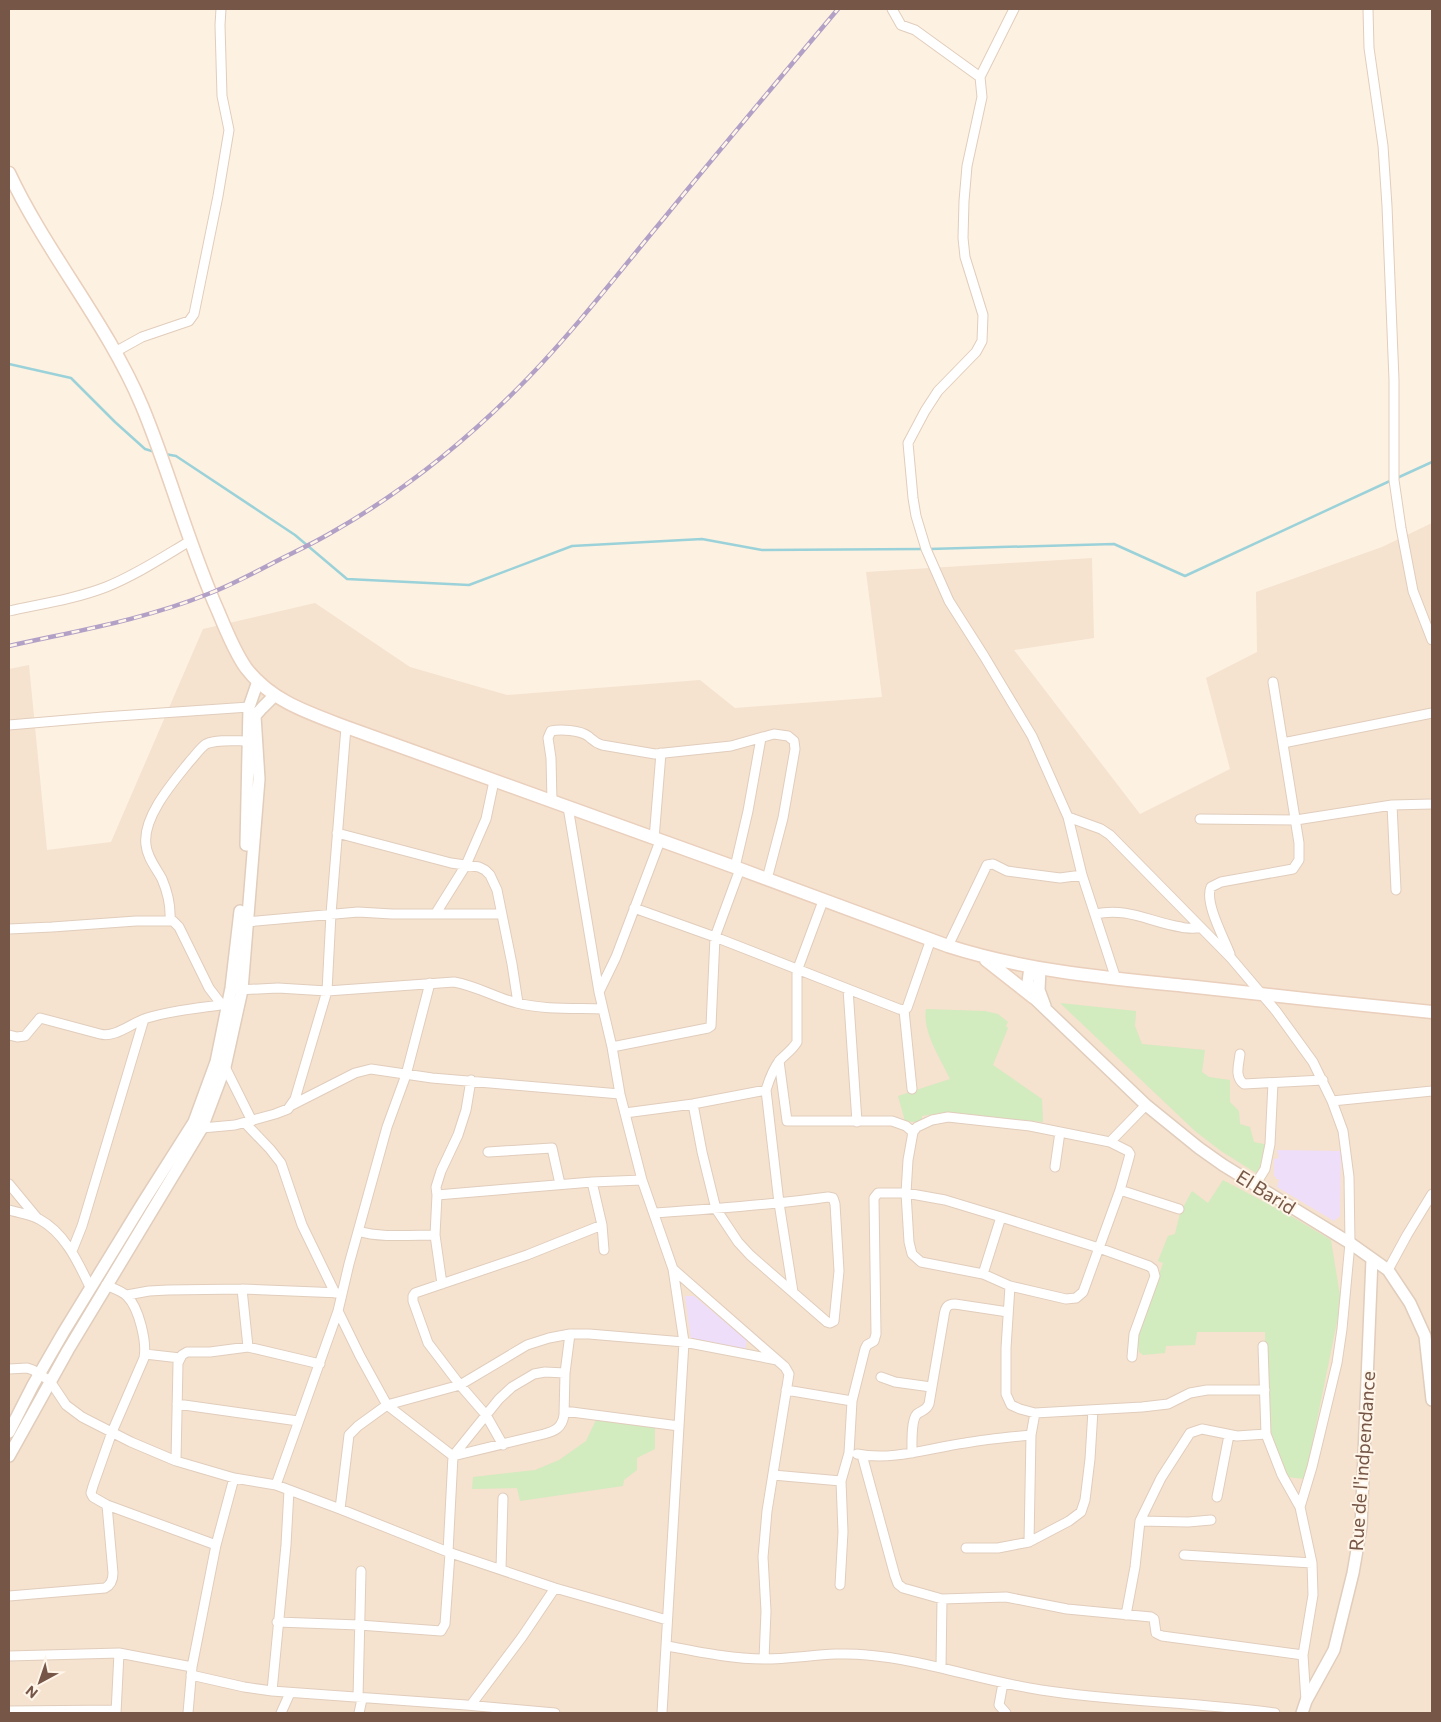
<svg xmlns="http://www.w3.org/2000/svg" width="1441" height="1722" viewBox="0 0 1441 1722" font-family="Commissioner,sans-serif">
<rect width="100%" height="100%" fill="#fdf1e1"/>
<path fill="#f5e2cf" d="M1432,523V1713H9V669L29,665L47,850L111,842L203,629L315,603L410,667L507,695L700,680L735,708L882,697L866,572L1092,558L1094,638L1014,650L1140,814L1230,769L1206,678L1257,652L1256,592L1382,547Z"/>
<path fill="#eedef9" d="M1277,1150L1341,1151L1340,1216L1334,1221L1277,1187L1279,1179H1276V1177L1274,1176V1159L1279,1158Z
M685,1296H694L747,1340L745,1350L691,1339Z"/>
<path fill="#d2ebbf" d="M1060,1003L1136,1011L1135,1026L1142,1044L1205,1050L1202,1072L1209,1077L1230,1080V1102L1239,1111L1240,1124L1250,1127L1254,1142L1268,1145L1263,1161L1256,1173L1221,1151L1195,1131Z
M926,1009L985,1011L998,1014L1008,1022L1006,1026L1008,1028L993,1065L1042,1099L1043,1122L942,1113L922,1116V1123L905,1121L898,1096L950,1079C941,1059 922,1032 926,1009Z
M1223,1180L1291,1216L1331,1240L1341,1302L1305,1479L1287,1477L1268,1423L1265,1332H1197L1195,1345L1166,1346L1165,1353L1143,1355L1139,1352L1137,1329L1148,1307L1163,1263L1158,1261L1168,1236L1175,1234L1180,1213L1192,1191L1208,1203Z
M596,1420L655,1427V1449L637,1458V1470L624,1480L623,1486L520,1501L517,1488L472,1489L473,1477L535,1470L559,1460L586,1441Z"/>
<g fill="none" stroke-linecap="round" stroke-linejoin="round">
<path stroke="#9bd2d9" stroke-width="2.5" d="M9,364L71,378L115,422L145,449L155,452
M165,454L176,456L295,535L347,579L469,585L572,546L702,539L762,550L923,549
M1397,478L1432,462
M929,549L1114,544L1185,576L1392,480"/>
<g stroke="#e1cdbc" stroke-width="11">
<path id="minor" d="M892,9L901,25L915,30L980,77L982,97L967,166L964,201L963,238L965,257L983,315L982,341L976,352L938,391L925,411L908,443L913,498L916,516L926,549L949,601L984,656L1032,736L1068,817L1101,829L1110,835L1231,958L1276,1011L1313,1062L1332,1101L1343,1131L1349,1177L1350,1243L1342,1329L1337,1363L1312,1467L1300,1507L1312,1563L1313,1595L1303,1655L1306,1701
M1368,9L1369,48L1383,146L1387,206L1394,380V480L1401,528L1413,591L1432,640
M980,77L1014,9
M115,352L142,337L189,321L194,314L218,196L229,130L222,96L220,25L221,9
M9,611C41,604 75,599 106,587C136,575 163,557 190,541
M9,725L103,717L249,707
M1283,743L1432,713
M552,801L551,758L548,738L551,731C560,729 580,730 588,736C593,740 595,743 602,745L655,754L731,746L774,734L788,736L794,741L795,749L783,818L767,879
M1392,805L1396,890
M568,807L599,992L612,1047L620,1094L642,1180L673,1269L684,1342L662,1713
M1068,817L1082,875L1116,979
M1200,819L1296,820L1392,805L1432,804
M337,833L451,863L479,867L485,870L490,875L497,890L512,964L518,1003
M654,839L661,753
M735,867L748,811L761,738
M634,908L715,937L899,1009L904,1010
M436,913L466,865L486,819L494,781
M1095,914C1129,907 1149,922 1181,927C1187,929 1195,928 1201,928
M170,921C171,906 168,893 162,879C156,868 147,857 146,845C142,817 174,781 190,761C195,756 200,748 206,744C217,739 236,741 248,741
M246,922L358,912L392,914H502
M9,929L52,927L136,921H173L179,927L209,988L222,1005
M948,946L987,865L993,864L1007,871L1060,878L1082,875
M1230,954C1224,938 1204,902 1211,887L1221,882L1293,869L1299,860V843L1273,682
M848,989L857,1122
M238,990L278,988L327,991L454,982C477,986 496,998 517,1003C545,1010 575,1008 603,1009
M599,992L616,957L660,841
M9,1035L17,1037L25,1036L40,1018L100,1034C116,1038 131,1023 147,1018C173,1010 200,1008 227,1004
M612,1047L708,1028L711,1026L715,937L740,869
M1240,1054C1239,1064 1234,1077 1244,1084L1323,1080
M779,1061L787,1121H892L906,1126L913,1132
M225,1067L252,1121
M912,1089L904,1010L907,1008L931,939
M1332,1101L1432,1091
M292,1105L355,1073L371,1069L432,1078L620,1094
M625,1113L693,1104L766,1090
M245,1123L270,1149L281,1163L302,1225L335,1293
M202,1128L235,1125L275,1114L288,1109L295,1099L327,991L331,914L346,727
M488,1152L552,1148L560,1184
M1055,1167L1060,1132
M592,1182L602,1225L604,1250
M9,1184L38,1219
M1255,1185L1265,1169L1270,1144L1273,1083
M1120,1190L1179,1209
M437,1195L592,1182L642,1180
M9,1210C19,1213 30,1214 39,1219C65,1233 78,1262 90,1287
M655,1213C713,1209 771,1205 828,1197L833,1198L835,1204L839,1271L834,1321L830,1323L827,1322L750,1255L738,1242L716,1209L702,1152L693,1104
M1001,1217L1099,1248L1149,1266L1153,1269L1155,1276L1134,1334L1132,1357
M359,1231C377,1238 414,1235 435,1235
M72,1251L82,1226L144,1019
M673,1269L785,1367L789,1374L767,1511L763,1557L766,1611L764,1659
M1388,1270L1407,1235L1432,1194
M983,1274L921,1262L912,1254L909,1242L906,1193L908,1160L913,1132L917,1127L932,1120L948,1117L1030,1126L1110,1142L1146,1105
M442,1284L435,1235L437,1195L436,1187L441,1171L458,1135L466,1110L471,1080
M106,1285C112,1288 122,1291 127,1296C139,1308 147,1342 144,1358L112,1432L93,1486L91,1493L93,1497L107,1505L216,1545
M1010,1286L1066,1299L1076,1298L1083,1292L1120,1190L1129,1158L1130,1154L1128,1151L1110,1142
M242,1289L248,1347
M793,1292L779,1203L766,1090C769,1080 773,1069 780,1060C786,1054 793,1049 797,1042V971L823,901
M127,1295L149,1291L168,1290L242,1289L341,1293
M338,1311L360,1356L387,1405L453,1456
M1263,1346L1266,1434L1282,1475L1300,1507
M145,1354L180,1358
M9,1369L27,1368L33,1370L50,1381L66,1405L82,1417L131,1442L176,1461L234,1478L276,1485L340,1509L448,1552L555,1588L667,1620
M881,1377L895,1382L931,1387
M786,1390L852,1401
M177,1404L298,1421
M564,1411L679,1426
M503,1445L486,1415L460,1385L428,1343L413,1301V1296L415,1293L527,1255L602,1225
M912,1453C912,1444 911,1420 917,1414C922,1410 926,1411 929,1404L944,1316C945,1308 947,1304 955,1304L1008,1312
M857,1454C893,1461 929,1448 965,1443C987,1439 1009,1437 1031,1435
M862,1455L895,1576L898,1584L903,1588L942,1599L1006,1597L1067,1609L1151,1617L1154,1619L1156,1633L1162,1636L1303,1655
M453,1456L544,1434C555,1431 562,1428 564,1415L565,1373L570,1334
M176,1461L178,1363L182,1355L187,1352H210L248,1347L320,1364
M773,1475L841,1481
M276,1485L338,1311L349,1264L387,1127L406,1075L430,983
M1217,1497L1229,1435
M340,1509L349,1435L358,1426L387,1405L460,1385L527,1345L549,1338L570,1334H589L684,1342L777,1360
M1140,1521L1188,1522L1211,1520
M1029,1542L1031,1435L1035,1413
M966,1548H998L1029,1542L1069,1521L1081,1512L1085,1500L1090,1459L1093,1410
M448,1552L453,1456L499,1399L512,1387L534,1374L545,1372L565,1373
M1184,1555L1312,1563
M501,1569L503,1498
M840,1585L843,1532L841,1481L849,1453L852,1401L865,1349L867,1345L874,1341L876,1334L874,1198L878,1193H906L945,1200L1001,1217L983,1274L1010,1286L1006,1348V1394L1011,1405L1020,1409L1035,1413L1142,1407L1168,1404L1190,1393L1207,1390H1265
M9,1596L105,1588C111,1585 113,1580 113,1573L107,1505
M1126,1615L1135,1567L1140,1521L1161,1478L1190,1433L1202,1429L1237,1436L1266,1434
M277,1622L359,1625L441,1631L445,1624L450,1553
M667,1646C699,1652 732,1659 764,1659C798,1659 832,1651 867,1655C926,1660 982,1681 1041,1690C1119,1702 1197,1702 1275,1713
M9,1656L119,1653L192,1667
M941,1668L942,1599
M191,1675L244,1687L272,1691L466,1705L555,1713
M1003,1683L999,1705L1006,1713
M272,1691L286,1545L289,1490
M358,1698L361,1571
M471,1705L522,1637L555,1588
M9,1711L116,1710
M116,1713L119,1653
M188,1713L192,1667L216,1545L234,1478
M281,1713L290,1693
M359,1713L362,1699"/>
</g>
<g stroke="#e1cdbc" stroke-width="14">
<path id="tertiary" d="M246,845L249,707L258,681
M1030,967L1028,982L1033,997L1146,1105L1199,1148L1223,1165L1350,1243L1388,1270L1410,1303L1425,1336L1432,1400
M1040,969L1039,990L1045,1006
M9,1432L33,1385L63,1333L142,1204L194,1122L216,1062L231,988L240,911
M9,1456L68,1350L202,1128L225,1067L242,990L259,779L255,716L262,708L274,696
M1302,1713L1306,1701L1334,1650L1353,1573L1361,1527L1372,1259"/>
</g>
<g stroke="#e9cfbc" stroke-width="15">
<path id="secondary" d="M9,173C47,254 107,323 142,406C170,473 188,544 218,611C226,630 234,651 246,668C271,701 309,713 346,727L740,869L948,946C1026,971 1106,978 1187,986C1269,995 1350,1004 1432,1012
M986,960L1033,997"/>
</g>
<use href="#minor" stroke="#fff" stroke-width="9"/>
<use href="#tertiary" stroke="#fff" stroke-width="11"/>
<use href="#secondary" stroke="#fff" stroke-width="12"/>
<g stroke="#b3a0c6" stroke-width="4.5">
<path id="rail" d="M9,646C76,631 143,620 208,594C229,586 250,575 271,564C290,554 310,545 329,534C402,493 470,438 528,378C577,327 620,271 665,217C722,147 780,78 838,9"/>
</g>
<use href="#rail" stroke="#fff5e8" stroke-width="2.5" stroke-dasharray="8" stroke-linecap="butt"/>
</g>
<g text-anchor="middle" stroke-width="4" stroke-linejoin="round" paint-order="stroke">
<g font-size="19" fill="#755647" stroke="#fff5e8">
<text transform="translate(1266 1192) rotate(32)" y="7">El Barid</text>
<text transform="translate(1362 1461) rotate(-86)" y="7">Rue de l'indpendance</text>
</g>
</g>
<rect width="1441" height="1722" fill="none" stroke="#755647" stroke-width="20"/>
<g transform="translate(40 1682) rotate(220)" stroke="#fff5e8" stroke-width="4" paint-order="stroke">
<path d="M0-4L9 19L0 12L-9 19Z" fill="#755647"/>
<text y="-8" font-size="14" font-weight="bold" text-anchor="middle" fill="#755647">N</text>
</g>
</svg>
